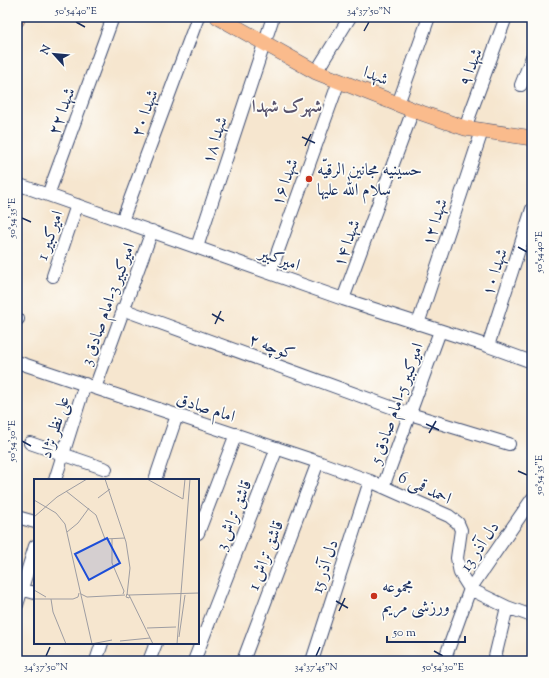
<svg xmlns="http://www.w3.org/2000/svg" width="549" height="678" viewBox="0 0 549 678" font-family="'Sorts Mill Goudy',Amiri,serif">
<rect width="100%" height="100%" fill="#fdfcf7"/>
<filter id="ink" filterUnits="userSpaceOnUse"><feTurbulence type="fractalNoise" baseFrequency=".025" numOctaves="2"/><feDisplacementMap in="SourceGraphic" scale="8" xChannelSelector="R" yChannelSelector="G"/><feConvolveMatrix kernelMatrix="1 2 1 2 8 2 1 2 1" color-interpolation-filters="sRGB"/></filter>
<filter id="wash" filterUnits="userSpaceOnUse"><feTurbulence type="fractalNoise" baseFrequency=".012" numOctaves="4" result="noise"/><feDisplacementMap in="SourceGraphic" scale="16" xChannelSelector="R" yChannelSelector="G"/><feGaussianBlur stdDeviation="0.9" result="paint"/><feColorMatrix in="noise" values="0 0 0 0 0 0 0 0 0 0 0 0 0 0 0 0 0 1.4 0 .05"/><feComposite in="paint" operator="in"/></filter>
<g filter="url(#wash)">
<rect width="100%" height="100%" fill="#f6e6cf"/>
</g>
<g filter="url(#ink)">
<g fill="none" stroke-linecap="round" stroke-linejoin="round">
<g stroke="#3c4a6f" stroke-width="14">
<path id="minor" d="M316,72L350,17
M521,85L532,57
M398,104L429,17
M465,128L506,17
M17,184L343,299L488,346L532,362
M48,195L113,17
M122,221L198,17
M197,247L273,17
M270,273L339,81
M53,276L77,205
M343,299L413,110
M122,309L410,414L509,444
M17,319H18
M418,324L482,131
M488,346L532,209
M17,362L318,462L370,481L449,516L458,523L461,530L457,558L460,573L470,589L507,607L532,616
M95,388L152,231
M30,443L106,469
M55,480L85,384
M155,480L177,415
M383,487L440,331
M17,517L35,522
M198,533L236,434
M17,588L35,593
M17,605L35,546
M17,661H18
M96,661L102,643
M149,661L156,643
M194,661L277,448
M243,661L318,462
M312,661L370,481
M444,661L470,589L532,499
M494,661L507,607"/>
</g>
<g stroke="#3c4a6f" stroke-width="16">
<path id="major" d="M218,17L316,72L413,110L465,128L532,138
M17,20L18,17"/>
</g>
<use href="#minor" stroke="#fff" stroke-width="12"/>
<use href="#major" stroke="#fabb8c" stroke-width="15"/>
</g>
</g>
<path fill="none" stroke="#1b2f5e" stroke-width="1.5" d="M76,22L85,27M364,31L369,22M302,137L315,143M305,146L311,134M22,218L31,222M518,247L527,252M212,314L224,321M215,324L221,311M426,424L439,430M429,433L436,421M22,441L31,446M518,471L527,475M336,601L348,608M339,611L345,598M434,651L443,656M46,656L50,647M316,656L320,647"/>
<g fill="#c8321e" stroke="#fdfcf7" stroke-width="1.5">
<circle cx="309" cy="179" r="4"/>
<circle cx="374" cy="596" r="4"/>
</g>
<g text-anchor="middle" stroke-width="3.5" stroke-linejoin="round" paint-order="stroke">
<g font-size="17" fill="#1b2f5e" stroke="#fdfcf7">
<text transform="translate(470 67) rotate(-70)" y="6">شهدا ۹</text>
<text transform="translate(376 75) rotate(21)" y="6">شهدا</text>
<text transform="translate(61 111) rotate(-70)" y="6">شهدا ۲۲</text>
<text transform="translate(144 113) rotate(-70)" y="6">شهدا ۲۰</text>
<text transform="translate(214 140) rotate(-72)" y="6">شهدا ۱۸</text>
<text transform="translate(284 182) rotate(-70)" y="6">شهدا ۱۶</text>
<text transform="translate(434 222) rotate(-72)" y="6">شهدا ۱۲</text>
<text transform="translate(49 235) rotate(-71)" y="6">امیرکبیر 1</text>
<text transform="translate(346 243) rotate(-70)" y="6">شهدا ۱۴</text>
<text transform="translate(280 258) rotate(20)" y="6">امیرکبیر</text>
<text transform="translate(494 272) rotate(-72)" y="6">شهدا ۱۰</text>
<text transform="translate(107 304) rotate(-70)" y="6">امیرکبیر 3-امام صادق 3</text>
<text transform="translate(272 346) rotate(20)" y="6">کوچه ۲</text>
<text transform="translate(396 403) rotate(-70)" y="6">امیرکبیر 5-امام صادق 5</text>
<text transform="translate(206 407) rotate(18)" y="6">امام صادق</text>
<text transform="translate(54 427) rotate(-73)" y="6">علی نظر نژاد</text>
<text transform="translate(425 487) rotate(25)" y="6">احمد قمی 6</text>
<text transform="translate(233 515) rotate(-69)" y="6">قاشق تراش 3</text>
<text transform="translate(479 546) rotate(-56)" y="6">دل آذر 13</text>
<text transform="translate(265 555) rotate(-69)" y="6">قاشق تراش 1</text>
<text transform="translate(324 566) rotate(-72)" y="6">دل آذر 15</text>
</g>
<g font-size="17" fill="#1b2f5e" stroke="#fdfcf7" text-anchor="start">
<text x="317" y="175">حسینیه مجانین الرقیّه<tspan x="317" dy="20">سلام الله علیها</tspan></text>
<text x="382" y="592">مجموعه<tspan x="382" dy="20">ورزشی مریم</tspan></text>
</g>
<g font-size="18" font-weight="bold" fill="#59546e" stroke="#fdfcf7">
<text x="287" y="112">شهرک شهدا</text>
</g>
</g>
<g transform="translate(34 479)">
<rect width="165" height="165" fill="#f6e6cf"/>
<path fill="none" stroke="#9e9da2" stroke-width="1" d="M71,0L92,63L96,89L93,116M113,0L149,20L151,0M32,12L62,36L71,60L91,59M64,19L76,10M0,21L22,34L31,45L58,165M0,38L23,18L53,0M33,53L44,44L55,29M78,60V84L90,112L89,115M0,111L12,118M47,115L53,118L91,116M93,115L96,117L95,119L92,118ZM95,116L165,114M96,118L119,165M0,120H39L44,118L45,114M17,120L19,133L32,165M113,149L142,148M145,158L151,116M86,162L116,159M57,165L78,161M143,165L156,0"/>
<path fill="#1d4ed8" fill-opacity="0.15" stroke="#1d4ed8" stroke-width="2" d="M73,59L86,84L55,101L41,75Z"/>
<rect width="165" height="165" fill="none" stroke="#1b2f5e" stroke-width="2"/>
</g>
<rect width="549" height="678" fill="none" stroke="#fdfcf7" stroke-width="44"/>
<g transform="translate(54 54) rotate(297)" stroke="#fdfcf7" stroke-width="3" paint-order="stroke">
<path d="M0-3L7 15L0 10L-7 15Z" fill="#1b2f5e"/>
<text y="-6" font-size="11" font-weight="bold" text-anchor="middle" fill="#1b2f5e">N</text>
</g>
<path d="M387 636v6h78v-6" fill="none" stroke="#1b2f5e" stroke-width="2"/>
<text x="393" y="636" font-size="12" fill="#1b2f5e" stroke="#fdfcf7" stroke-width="3" paint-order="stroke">50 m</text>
<rect x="22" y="22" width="505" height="634" fill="none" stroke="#1b2f5e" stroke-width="1.5"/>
<g font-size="10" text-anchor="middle" fill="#1b2f5e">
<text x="76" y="14">50°54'40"E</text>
<text x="369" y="14">34°37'50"N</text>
<text transform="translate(11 218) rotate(-90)" y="4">50°54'35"E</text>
<text transform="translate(538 252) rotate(-90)" y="4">50°54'40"E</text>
<text transform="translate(11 441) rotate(-90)" y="4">50°54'30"E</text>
<text transform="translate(538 475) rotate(-90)" y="4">50°54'35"E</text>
<text x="46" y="670">34°37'50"N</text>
<text x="316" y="670">34°37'45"N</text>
<text x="443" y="670">50°54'30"E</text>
</g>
</svg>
